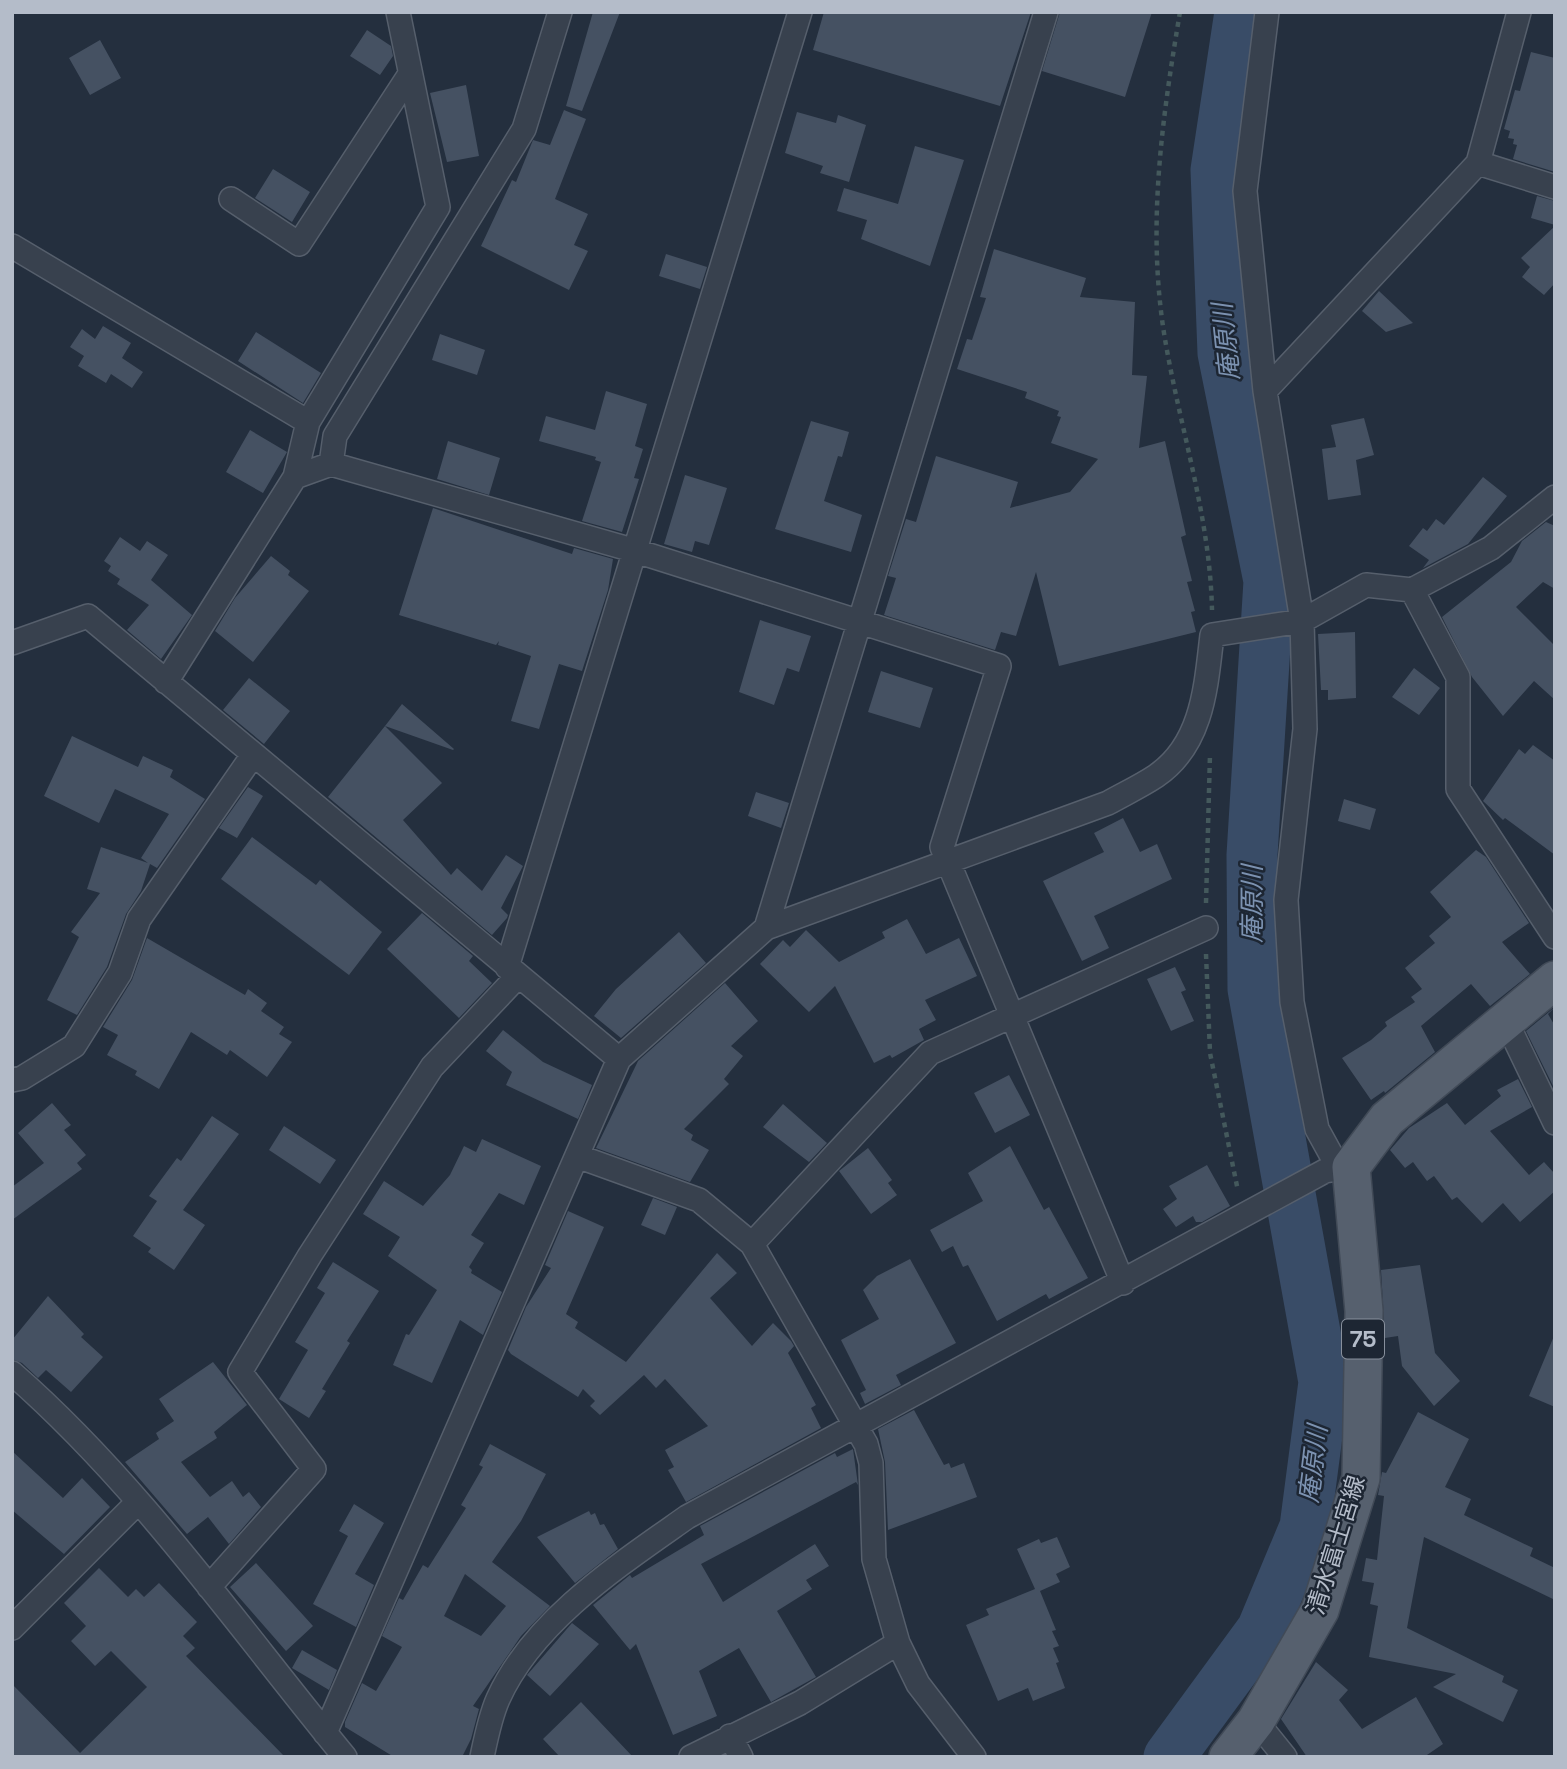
<svg xmlns="http://www.w3.org/2000/svg" width="1567" height="1769" viewBox="0 0 1567 1769" font-family="'Space Grotesk','Noto Sans JP',sans-serif">
<rect width="100%" height="100%" fill="#242f3e"/>
<g fill="none" stroke-linecap="round" stroke-linejoin="round">
<path stroke="#394c67" stroke-width="51" d="M1169,1757L1262,1630L1305,1527L1324,1382L1253,989L1252,855L1269,581L1223,353L1216,170L1240,12"/>
</g>
<path fill="#455162" fill-rule="evenodd" d="M593,12H620L582,111L566,106Z
M824,12H1031L1000,106L813,50Z
M1060,12H1152L1125,97L1042,71Z
M367,30L391,46L393,56L380,75L350,56Z
M100,40L121,78L90,95L69,58Z
M1531,52L1555,58V172L1513,159L1517,145L1513,144L1514,139L1508,138L1510,131L1504,129L1515,90L1520,91Z
M466,85L479,156L447,162L430,93Z
M564,110L586,119L555,199L588,214L574,245L588,251L569,290L481,246L512,180L516,182L533,140L550,145Z
M797,112L836,123L838,115L866,125L849,182L820,173L823,166L785,153Z
M915,146L964,160L930,266L861,239L867,220L837,211L844,188L898,204Z
M273,169L310,192L292,222L255,198Z
M1537,196L1555,201V225L1531,218Z
M1555,226V283L1544,295L1522,277L1530,267L1521,258Z
M994,249L1086,278L1080,297L1135,302L1132,375L1147,376L1139,448L1165,441L1186,535L1181,537L1192,581L1187,582L1195,611L1191,612L1196,632L1059,666L1036,572L1016,636L1001,632L995,650L884,615L896,578L888,576L906,519L916,522L936,456L1018,482L1010,508L1070,492L1098,459L1051,443L1061,417L1057,416L1059,411L1025,398L1027,392L957,369L967,339L972,340L986,298L980,297Z
M666,254L707,267L700,289L659,276Z
M1379,291L1413,323L1386,332L1362,311Z
M103,326L131,343L122,358L143,372L132,388L111,374L106,383L78,366L84,356L70,347L82,329L95,339Z
M256,332L321,373L303,403L238,361Z
M440,334L485,350L477,375L432,360Z
M606,391L647,404L635,446L643,449L634,478L639,479L622,532L582,521L601,462L595,460L596,457L539,441L546,416L595,430Z
M1364,418L1374,455L1356,460L1361,495L1328,500L1322,449L1336,447L1331,425Z
M811,421L849,432L842,457L838,456L824,501L862,515L851,552L775,529Z
M250,430L287,452L263,493L226,472Z
M448,441L500,458L489,495L437,479Z
M685,475L727,488L709,545L695,541L692,552L664,544Z
M1483,477L1507,496L1468,544L1423,568L1429,560L1409,546L1423,528L1427,531L1436,519L1444,525Z
M433,508L572,554L574,548L613,559L608,590L582,671L559,664L539,729L511,721L531,656L498,645L499,641L496,645L399,615Z
M1546,522L1555,526V589L1543,582L1516,607L1555,646V700L1534,681L1503,716L1472,677L1442,617L1511,562L1522,541Z
M120,537L140,551L147,541L168,555L151,580L192,615L161,659L127,630L149,605L117,584L120,579L108,571L111,566L104,561Z
M271,556L290,571L288,575L309,591L253,662L215,631L235,598Z
M760,620L811,636L799,672L787,668L774,705L739,692Z
M1355,632L1356,698L1328,700V690H1321L1318,634Z
M1414,668L1440,688L1419,715L1392,697Z
M881,671L933,688L920,728L868,712Z
M249,678L290,711L264,744L223,710Z
M402,704L454,749L453,750L385,726Z
M385,726L442,783L403,820L451,875L457,868L482,891L506,855L523,866L501,908L508,915L507,918L492,935L328,797Z
M72,736L138,767L143,756L173,770L170,777L205,799L157,868L150,864L141,891L126,914L107,967L77,1015L47,1000L79,937L71,932L100,893L87,889L101,847L148,863L141,858L169,814L115,789L99,823L44,796Z
M1533,745L1555,761V855L1505,818L1503,820L1483,801L1519,749L1525,754Z
M248,787L263,796L237,838L219,828Z
M756,792L789,803L781,828L748,816Z
M1344,799L1376,809L1370,830L1338,821Z
M1123,818L1140,852L1157,844L1172,879L1094,916L1109,948L1082,961L1043,881L1104,852L1094,833Z
M252,837L316,885L320,880L382,932L349,975L221,879Z
M1476,850L1486,857L1529,923L1502,942L1530,974L1490,1006L1471,984L1421,1026L1435,1052L1385,1093L1384,1091L1371,1100L1342,1058L1371,1040L1387,1026L1385,1022L1415,1002L1411,997L1422,989L1405,968L1435,943L1429,936L1451,917L1430,892Z
M422,913L473,956L469,961L492,983L459,1018L387,949Z
M907,919L926,954L959,938L977,976L925,1000L936,1020L919,1029L924,1040L892,1058L890,1055L874,1063L835,986L809,1012L760,964L783,940L790,947L806,930L839,962L885,938L882,932Z
M679,932L706,963L621,1038L594,1016L616,989Z
M147,938L245,995L248,989L267,1003L261,1011L284,1027L279,1034L292,1042L267,1077L230,1050L227,1055L191,1032L159,1089L135,1075L137,1071L107,1055L118,1035L103,1027L132,980Z
M1175,967L1186,990L1181,992L1194,1021L1171,1031L1147,979Z
M725,983L758,1021L731,1046L743,1056L724,1079L729,1084L684,1129L693,1135L691,1140L709,1150L690,1182L596,1148L638,1061Z
M1555,1007L1548,1014L1555,1026V1090L1526,1031Z
M503,1030L543,1062L592,1085L578,1119L506,1085L512,1072L486,1051Z
M1009,1075L1030,1115L995,1133L974,1093Z
M1518,1079L1532,1107L1490,1131L1529,1175L1544,1162L1555,1174V1191L1520,1222L1503,1203L1482,1223L1457,1197L1452,1200L1434,1176L1427,1181L1413,1162L1405,1168L1390,1150L1409,1128L1447,1103L1465,1125L1501,1096L1497,1090Z
M52,1103L71,1125L64,1130L86,1155L77,1163L82,1169L12,1220V1187L44,1163L18,1133Z
M783,1104L827,1143L809,1162L763,1127Z
M212,1116L239,1134L183,1210L205,1225L174,1270L148,1252L151,1248L133,1236L157,1201L149,1196L177,1158L181,1161Z
M284,1126L336,1160L320,1184L269,1150Z
M482,1139L541,1166L524,1205L499,1193L471,1235L484,1243L469,1267L472,1270L471,1273L502,1292L483,1335L460,1320L432,1383L393,1365L406,1334L409,1335L437,1290L388,1256L400,1237L363,1214L384,1181L423,1206L450,1175L464,1146L476,1152Z
M1010,1146L1044,1210L1049,1207L1088,1278L1049,1299L1046,1294L997,1321L968,1265L963,1267L953,1246L942,1252L930,1230L983,1201L968,1173Z
M868,1148L892,1180L888,1183L897,1195L871,1214L839,1171Z
M1207,1165L1230,1206L1202,1222H1196L1193,1216L1176,1227L1163,1209L1177,1199L1169,1186Z
M653,1198L677,1207L665,1235L641,1225Z
M568,1211L604,1227L566,1314L578,1322L575,1328L626,1362L717,1253L737,1273L710,1298L752,1346L773,1323L791,1341L794,1346L788,1353L816,1405L811,1408L821,1428L686,1502L668,1470L674,1467L665,1450L708,1426L665,1379L656,1388L644,1375L600,1415L590,1406L595,1401L583,1389L578,1397L511,1354L508,1350L526,1307L551,1268L545,1265Z
M910,1259L956,1343L896,1375L901,1385L865,1404L860,1393L866,1390L841,1340L879,1319L863,1290L877,1276Z
M333,1262L379,1291L347,1341L350,1343L322,1389L326,1391L309,1418L279,1399L308,1350L295,1342L325,1293L317,1288Z
M1420,1265L1435,1353L1460,1381L1434,1406L1402,1366L1398,1336L1385,1338L1381,1270Z
M48,1296L84,1334L81,1337L103,1357L71,1392L46,1370L38,1378L22,1363L12,1359V1340Z
M1554,1336H1555V1407L1529,1396Z
M213,1362L247,1405L214,1432L217,1438L181,1462L210,1497L232,1481L243,1497L249,1492L261,1507L229,1544L208,1517L187,1534L125,1462L159,1439L156,1433L174,1421L159,1399Z
M914,1410L944,1465L949,1463L951,1468L964,1463L977,1497L888,1530L885,1462L878,1429Z
M1418,1412L1469,1439L1445,1487L1471,1499L1464,1515L1533,1548L1530,1556L1555,1568V1600L1424,1537L1407,1628L1504,1676L1502,1682L1518,1690L1503,1722L1433,1687L1456,1674L1369,1657L1378,1606L1370,1604L1374,1583L1362,1581L1366,1558L1377,1560L1384,1496L1378,1495L1382,1472L1386,1473Z
M490,1444L546,1474L521,1521L492,1562L550,1606L521,1636L473,1706L479,1709L471,1739L462,1757H394L345,1727V1722L362,1683L376,1691L402,1647L382,1636L399,1598L403,1600L423,1565L428,1568L466,1508L461,1505L483,1467L479,1465ZM465,1574L506,1606L481,1636L444,1616Z
M853,1449L858,1485L856,1482L701,1564L723,1602L815,1544L829,1566L806,1580L812,1589L777,1611L816,1677L771,1702L739,1648L699,1671L717,1716L673,1735L636,1644L630,1650L593,1605L630,1575L632,1578L704,1535L700,1526L835,1453L837,1457Z
M12,1451L63,1498L82,1478L110,1507L64,1554L12,1510Z
M354,1504L384,1523L355,1574L374,1585L356,1627L313,1604L348,1536L339,1531Z
M589,1511L591,1515L595,1513L600,1525L604,1524L618,1549L575,1583L537,1537Z
M1057,1537L1070,1567L1056,1574L1060,1582L1040,1591L1056,1630L1052,1631L1059,1646L1053,1648L1059,1662L1056,1663L1065,1688L1033,1701L1028,1688L998,1701L966,1625L989,1615L986,1609L1035,1589L1017,1549L1039,1539L1041,1543Z
M256,1563L313,1626L286,1651L230,1587Z
M99,1568L128,1597L136,1589L144,1597L159,1583L197,1622L183,1636L195,1648L186,1656L285,1757H12V1684L80,1753L147,1687L111,1651L95,1666L71,1641L86,1626L64,1603Z
M572,1623L599,1644L550,1696L527,1675Z
M302,1650L337,1670L329,1690L292,1668Z
M1316,1662L1348,1690L1339,1700L1362,1729L1416,1697L1443,1744L1424,1757H1307L1281,1719Z
M581,1702L633,1757H560L543,1739Z"/>
<g fill="none" stroke-linecap="round" stroke-linejoin="round">
<g stroke="#565f6c" stroke-width="26">
<path id="minor" d="M1267,12L1245,191L1265,391L1302,621L1305,729L1286,900L1292,1002L1317,1129L1339,1169
M1478,163L1555,187
M231,199L299,244L410,74
M12,246L308,422
M1265,391L1478,163L1519,12
M331,464L335,436L524,129L560,12
M295,477L331,464L636,551L999,666L942,847L1123,1283
M1412,590L1458,677V789L1555,937
M12,643L88,616L619,1059
M166,682L295,477L308,422L438,207L398,12
M766,928L1046,12
M507,967L800,12
M1506,1021L1555,1123
M12,1080L22,1078L74,1046L120,973L139,919L253,755
M577,1156L699,1200L752,1244L866,1444L871,1463L874,1559L898,1643L918,1684L974,1757
M752,1244L930,1053L1206,928
M12,1373C140,1485 238,1627 345,1757
M209,1587L314,1469L240,1372L310,1255L432,1067L518,976
M12,1628L138,1502
M1256,1721L1285,1757
M325,1733L619,1059L766,928L1108,803C1124,794 1141,786 1156,776C1203,744 1206,686 1212,635L1302,621L1366,585L1412,590L1491,548L1555,497
M730,1736L741,1757
M482,1757C486,1738 490,1717 498,1699C533,1621 619,1565 687,1517L1325,1171L1351,1167
M691,1757L800,1703L898,1643"/>
</g>
<g stroke="#414a57" stroke-width="40">
<path id="primary" d="M1228,1757L1256,1721L1320,1610L1361,1478L1364,1311L1351,1167L1387,1119L1555,980"/>
</g>
<path stroke="#44595c" stroke-width="4.5" stroke-dasharray="5 5" stroke-linecap="butt" d="M1180,12C1162,119 1147,225 1164,333C1179,426 1210,515 1212,610
M1206,903L1210,754
M1206,954L1210,1053L1238,1191"/>
<use href="#minor" stroke="#38414e" stroke-width="23"/>
<use href="#primary" stroke="#56606e" stroke-width="37"/>
</g>
<g text-anchor="middle" stroke-width="5" stroke-linejoin="round" paint-order="stroke">
<rect fill="#1d2633" stroke="#878f9c" stroke-width="2" x="1342" y="1319.5" width="42" height="39" rx="5"/>
<g font-size="23" font-weight="bold" fill="#b4bcc9">
<text x="1363" y="1347">75</text>
</g>
<g font-size="24" fill="#b4bcc9" stroke="#1d2633">
<text transform="translate(1336 1545) rotate(-73)" y="8">清水富士宮線</text>
</g>
<g font-size="26" font-style="italic" fill="#7c92b1" stroke="#1d2633">
<text transform="translate(1226 342) rotate(-96)" y="9">庵原川</text>
<text transform="translate(1252 904) rotate(-90)" y="9">庵原川</text>
<text transform="translate(1313 1464) rotate(-83)" y="9">庵原川</text>
</g>
</g>
<rect width="1567" height="1769" fill="none" stroke="#b4bcc9" stroke-width="28"/>
</svg>
